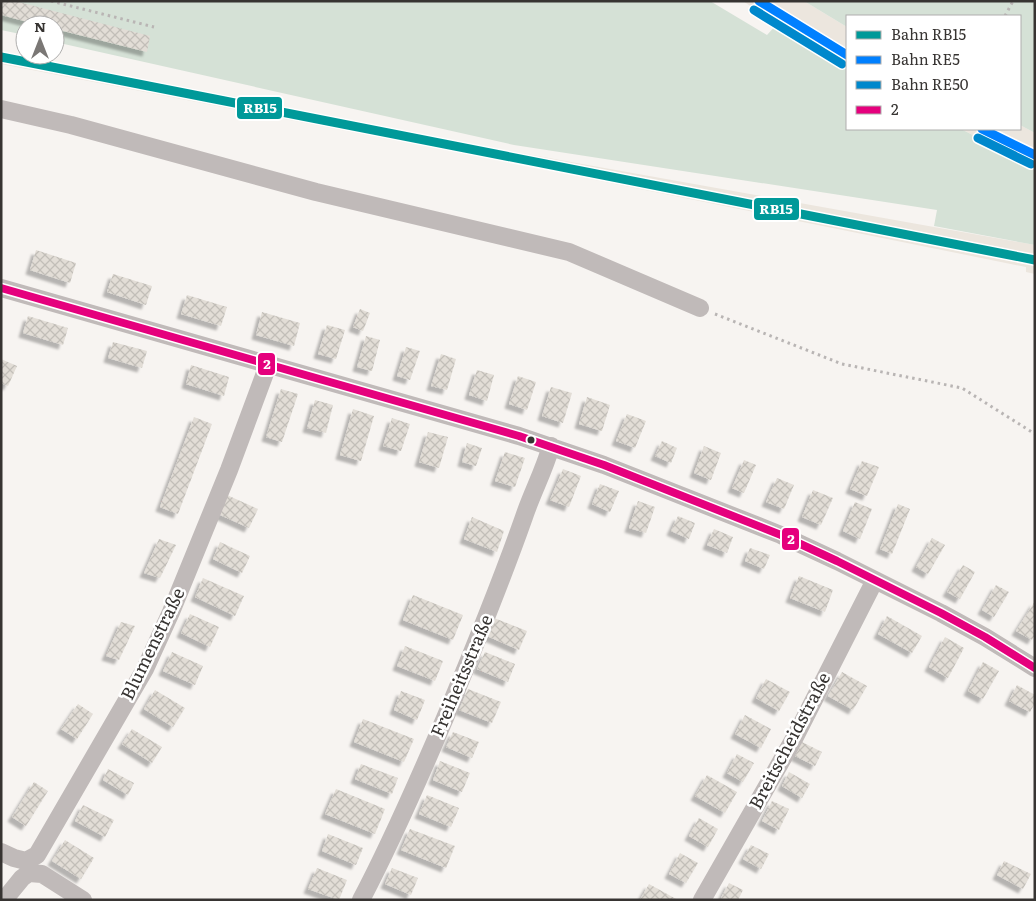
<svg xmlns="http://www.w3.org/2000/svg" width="1036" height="901" viewBox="0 0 1036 901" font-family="Literata,serif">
<defs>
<pattern id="building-cross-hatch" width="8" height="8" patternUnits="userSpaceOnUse" patternTransform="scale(1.25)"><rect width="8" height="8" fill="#e2ddd6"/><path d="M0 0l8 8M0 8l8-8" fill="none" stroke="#c2beb8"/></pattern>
<filter id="shadow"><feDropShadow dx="-4.5" dy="4.5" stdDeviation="1" flood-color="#0004"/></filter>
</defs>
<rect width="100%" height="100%" fill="#f7f4f1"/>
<path fill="#ece6de" d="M743,1H804L847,27V65L777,24Z
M1,51L515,152L1035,245V274L1026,272V267L511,163L1,64Z
M1020,125L1035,133V167L961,129H1020Z"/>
<path fill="#d5e1d6" d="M1,1H710L767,35L777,24L847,65V129H961L1035,167V245L934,226L937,210L514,145L55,42V25H25V35L1,30Z
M804,1H1035V133L1020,125V16H847V27Z"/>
<path fill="url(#building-cross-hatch)" filter="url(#shadow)" d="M1,1H15L150,36L147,52L55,29V25H39L1,15Z
M36,250L76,263L70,283L30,270Z
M113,274L152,286L146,305L107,292Z
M187,295L227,307L221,326L181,314Z
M360,309L370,313L363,331L353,327Z
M262,312L300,323L294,346L256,335Z
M28,316L68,328L63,345L23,333Z
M327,325L345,330L336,359L318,354Z
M366,336L380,340L372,371L357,367Z
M113,342L147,351L142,368L108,358Z
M406,347L420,351L410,380L397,376Z
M441,354L456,359L447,390L431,386Z
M1,359L17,366L8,386L1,383Z
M191,365L229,377L224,396L186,384Z
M477,370L494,375L487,401L469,395Z
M518,376L536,382L527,410L509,404Z
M551,387L572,393L563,423L542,416Z
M281,389L298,394L282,442L266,437Z
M587,397L610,405L602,431L579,424Z
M315,400L333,405L326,433L307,428Z
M353,409L374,416L361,461L340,455Z
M627,414L646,421L635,448L616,441Z
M194,417L212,424L178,514L160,507Z
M392,418L410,424L401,451L383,446Z
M428,432L448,437L439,468L419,462Z
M662,441L677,448L671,463L655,456Z
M467,443L482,448L476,466L462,462Z
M704,446L721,453L711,480L694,473Z
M505,452L525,458L515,487L495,481Z
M744,460L756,465L744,493L732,488Z
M862,461L879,467L867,496L850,489Z
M563,469L581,476L569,507L550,500Z
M777,478L794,485L784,509L766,502Z
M600,484L619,491L610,512L592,504Z
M813,490L833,498L821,525L802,517Z
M227,495L258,509L249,528L218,514Z
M638,501L655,507L646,533L629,528Z
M855,502L872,509L860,539L843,531Z
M898,504L910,509L892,554L880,549Z
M678,516L695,523L689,539L671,531Z
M472,517L504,531L497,552L464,539Z
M714,529L733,537L727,553L707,545Z
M932,538L945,545L928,574L916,567Z
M159,539L176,545L160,578L144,573Z
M220,542L250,556L242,573L213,559Z
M750,548L770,555L764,569L745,561Z
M963,565L975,572L960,599L947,592Z
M799,576L833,590L825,612L790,598Z
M203,578L244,596L235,616L195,597Z
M996,585L1009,592L994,617L982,610Z
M413,595L463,615L453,640L403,620Z
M1035,601V635L1032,640L1016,631Z
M190,614L219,627L210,647L181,633Z
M887,616L922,636L912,653L878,634Z
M494,618L527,631L519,650L487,636Z
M121,622L135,626L119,660L106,656Z
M945,637L964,648L948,678L929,667Z
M405,646L443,661L435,681L397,666Z
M172,652L203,666L195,685L163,671Z
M485,652L515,664L508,682L477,669Z
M983,662L999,671L983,699L968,691Z
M842,672L867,686L853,710L828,696Z
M766,679L790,692L779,711L756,698Z
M1017,685L1035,695V703L1030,712L1009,701Z
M468,689L501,702L492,723L459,710Z
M155,690L185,708L173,727L144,709Z
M401,691L425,700L417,720L394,710Z
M78,704L93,714L77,739L61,729Z
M745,715L771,729L761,748L735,734Z
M363,719L414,739L404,762L354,742Z
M132,729L162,747L152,763L122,744Z
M453,732L479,742L472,758L446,747Z
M802,742L822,752L815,766L795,756Z
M737,754L754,763L743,782L727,773Z
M440,761L470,773L462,792L433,780Z
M361,764L398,778L392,794L355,779Z
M108,769L134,783L128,795L103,780Z
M789,772L810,784L802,798L782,786Z
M707,775L737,792L725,813L695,796Z
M34,782L48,791L26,826L12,817Z
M336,789L385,809L375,834L325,814Z
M427,795L459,808L451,827L419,814Z
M772,801L789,809L779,830L762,821Z
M83,805L114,820L105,837L75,821Z
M699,818L718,829L708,847L689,836Z
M410,829L455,846L446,868L401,850Z
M328,834L363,848L356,865L322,851Z
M65,840L94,858L81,879L52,861Z
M751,845L769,854L761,869L743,859Z
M680,853L698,863L686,883L669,874Z
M1004,861L1031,874L1023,889L997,875Z
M317,868L347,880L339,900L308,889Z
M392,868L418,878L411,895L385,884Z
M729,883L743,890L738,900H724L721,898Z
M649,884L678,900H640Z"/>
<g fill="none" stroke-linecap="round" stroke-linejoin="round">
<path stroke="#b9b5b4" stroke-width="3" stroke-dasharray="2.5 4" stroke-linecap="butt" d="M51,1L154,27
M1005,16L1013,1
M715,314L842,364L962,388L1035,434"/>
<path stroke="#c0bab9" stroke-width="18" d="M1,109L71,125L316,192L569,252L700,308
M1,288L519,436L604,465L781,535L837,561L941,613L985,637L1035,668
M1,852L14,858L26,861
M26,861L37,855L145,669L171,612L229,470L268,365
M29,873L42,874L83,900
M4,900L22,878L29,873
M361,900C392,841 419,779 445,718C473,651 500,585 524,517C532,493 544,471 551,446
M702,900L795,737L875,580"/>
<g stroke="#fff" stroke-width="11">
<path id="bus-1" d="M1,288L519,436L604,465L781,535L837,561L941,613L985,637L1035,668"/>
</g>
<use href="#bus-1" stroke="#e5007d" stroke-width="8"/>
<g stroke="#fff" stroke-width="12">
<path id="rail-1" d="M1,57L1035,260"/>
</g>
<g stroke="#fff" stroke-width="12">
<path id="rail-2" d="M759,1L847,55
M982,129L1035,155"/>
</g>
<g stroke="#fff" stroke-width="12">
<path id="rail-3" d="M754,10L842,64
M978,138L1031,164"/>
</g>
<use href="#rail-1" stroke="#099" stroke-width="9"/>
<use href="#rail-2" stroke="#0080ff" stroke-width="9"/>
<use href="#rail-3" stroke="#08c" stroke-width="9"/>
</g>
<circle fill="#373432" stroke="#fff" stroke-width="2" cx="531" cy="440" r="4.5"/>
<g text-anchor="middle" stroke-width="5" stroke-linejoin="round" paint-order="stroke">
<g font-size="18" fill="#373432" stroke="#fff">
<text transform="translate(153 644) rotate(-64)" y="6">Blumenstraße</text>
<text transform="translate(462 676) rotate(-67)" y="6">Freiheitsstraße</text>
<text transform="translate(790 741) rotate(-62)" y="6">Breitscheidstraße</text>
</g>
</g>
<g stroke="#fff" stroke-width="2">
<rect x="236" y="96" width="47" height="24" rx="5" fill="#099"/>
<rect x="753" y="197" width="47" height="24" rx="5" fill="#099"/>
<rect x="257" y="352" width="19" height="24" rx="5" fill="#e5007d"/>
<rect x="781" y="527" width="19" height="24" rx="5" fill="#e5007d"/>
</g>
<g font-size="14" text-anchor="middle" font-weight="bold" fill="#fff">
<text x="260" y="113">RB15</text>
<text x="776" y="214">RB15</text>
<text x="267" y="369">2</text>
<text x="791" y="544">2</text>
</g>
<rect width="1036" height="901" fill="none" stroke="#373432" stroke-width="5"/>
<rect x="846" y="15" width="175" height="115" fill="#ffffff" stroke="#afaead"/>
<rect x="856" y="31" width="25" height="8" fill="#009999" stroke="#afaead"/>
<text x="891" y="40" font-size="15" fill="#373432">Bahn RB15</text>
<rect x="856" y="56" width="25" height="8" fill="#0080ff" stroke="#afaead"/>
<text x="891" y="65" font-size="15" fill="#373432">Bahn RE5</text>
<rect x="856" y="81" width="25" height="8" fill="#0088cc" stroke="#afaead"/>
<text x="891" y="90" font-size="15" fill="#373432">Bahn RE50</text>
<rect x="856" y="106" width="25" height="8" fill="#e5007d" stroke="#afaead"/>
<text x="891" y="115" font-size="15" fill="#373432">2</text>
<g transform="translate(40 40)"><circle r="24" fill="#ffffff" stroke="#afaead"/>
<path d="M0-4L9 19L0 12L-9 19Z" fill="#7a7775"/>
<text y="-8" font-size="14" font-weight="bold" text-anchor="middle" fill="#373432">N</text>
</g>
</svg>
